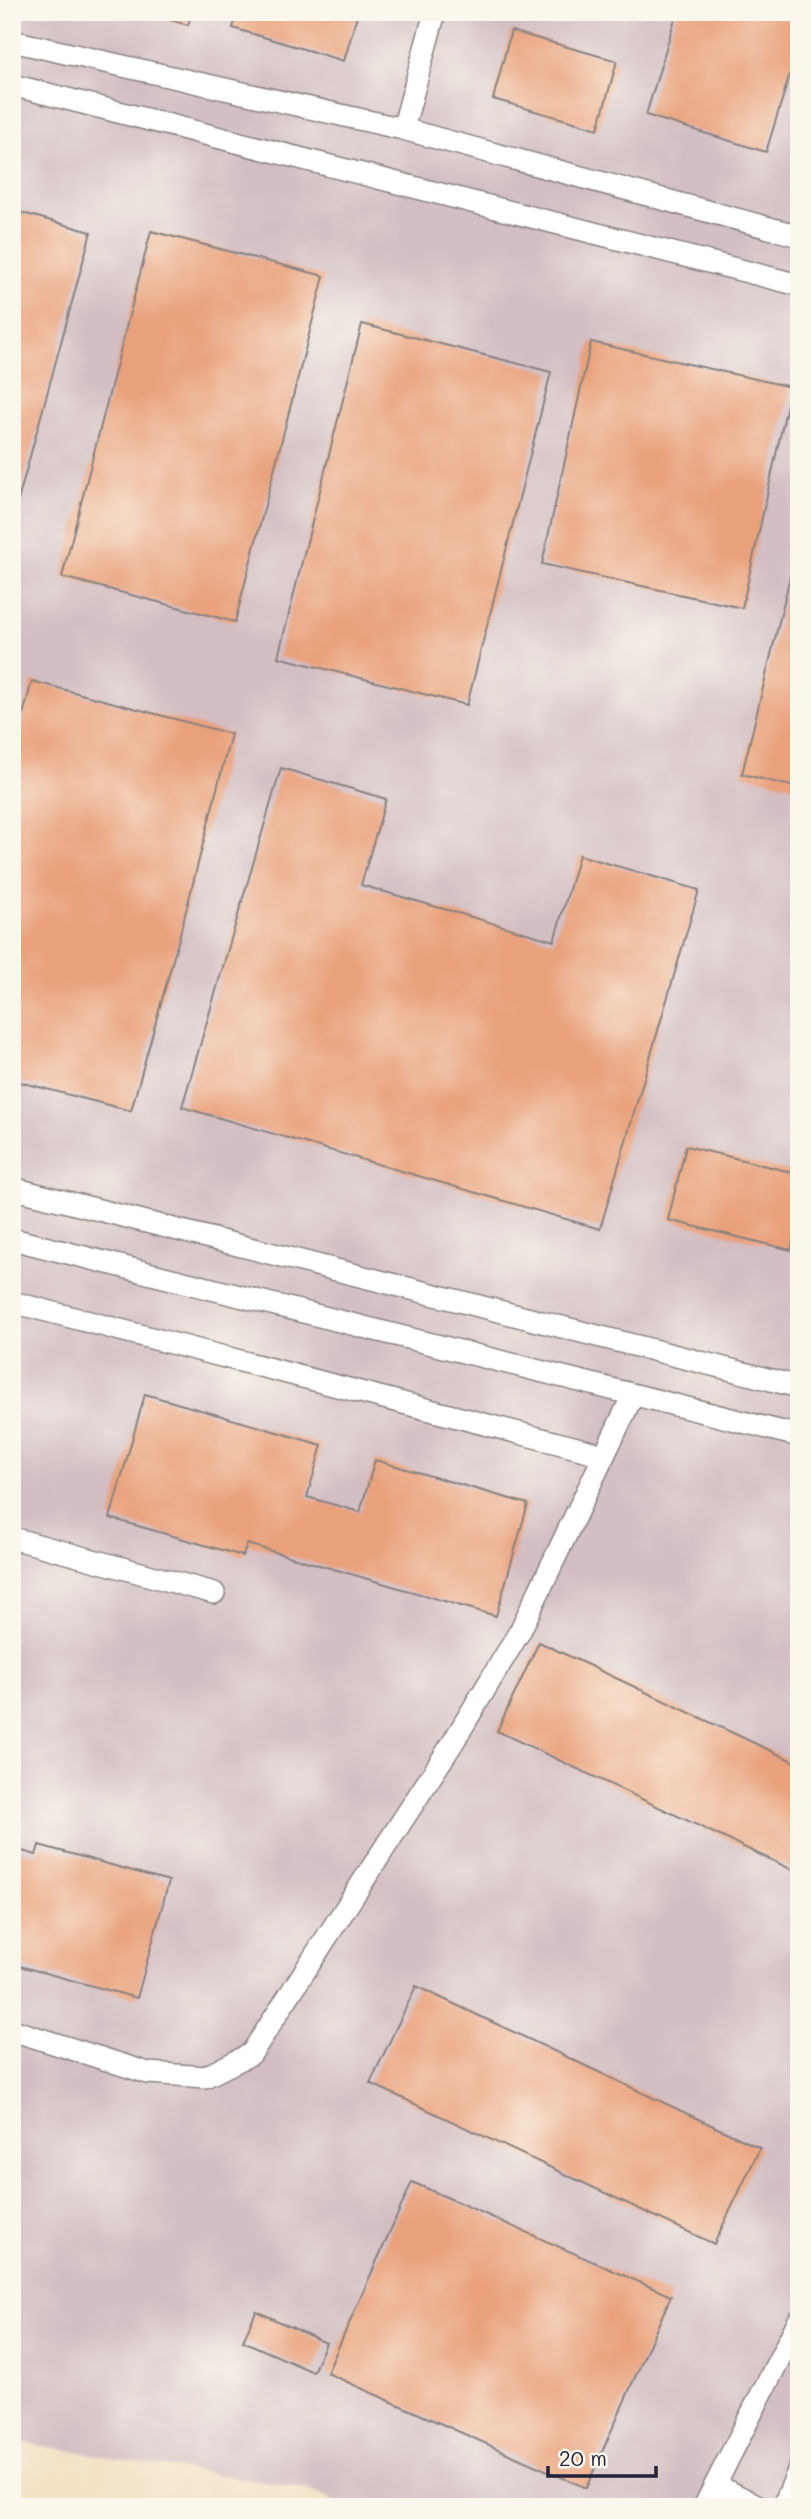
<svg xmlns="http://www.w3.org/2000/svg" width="811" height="2519" viewBox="0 0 811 2519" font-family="Mali,sans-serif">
<rect width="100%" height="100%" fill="#fbf7ec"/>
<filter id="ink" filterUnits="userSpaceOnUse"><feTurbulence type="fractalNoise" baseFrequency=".0143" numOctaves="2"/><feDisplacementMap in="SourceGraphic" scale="14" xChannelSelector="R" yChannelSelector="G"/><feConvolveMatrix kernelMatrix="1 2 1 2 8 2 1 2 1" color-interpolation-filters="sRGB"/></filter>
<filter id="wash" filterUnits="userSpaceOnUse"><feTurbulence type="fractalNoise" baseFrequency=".00686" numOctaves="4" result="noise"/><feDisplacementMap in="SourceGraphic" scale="28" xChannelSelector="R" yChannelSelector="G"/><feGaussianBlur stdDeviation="1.57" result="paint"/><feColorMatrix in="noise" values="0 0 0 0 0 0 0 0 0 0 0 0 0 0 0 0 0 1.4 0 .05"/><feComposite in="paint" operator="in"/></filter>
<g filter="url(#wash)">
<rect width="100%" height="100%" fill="#f3e2c6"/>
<path fill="#d2bec3" d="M12,12H799V2507H347L305,2489L12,2441Z"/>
<g id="blocks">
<path fill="#e9a17c" d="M142,12H192L188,25Z
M237,12H358L344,61L233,28Z
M677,12H799V44L766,152L646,115Z
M511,31L617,61L598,129L493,99Z
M12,210L91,232L13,519H12Z
M151,231L324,276L235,622L62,577Z
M362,324L551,372L467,705L278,657Z
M591,342L791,387L742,608L542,564Z
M798,544L799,545V788L742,774Z
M32,681L231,734L179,938L131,1111L12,1080V757Z
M281,768L386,799L361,885L554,941L579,855L699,890L600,1229L182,1107Z
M686,1146L799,1174V1219L791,1250L668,1220Z
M145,1394L322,1445L307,1497L360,1512L375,1460L528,1504L496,1616L247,1544L243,1556L110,1518Z
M539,1642L799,1764V1873L497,1731Z
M39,1845L169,1881L137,1998L12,1964V1848L36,1855Z
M416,1986L760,2148L714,2244L370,2083Z
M412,2182L671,2296L586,2488L327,2373Z
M256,2311L326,2343L313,2372L243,2341Z
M578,2500L595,2507H575Z"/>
</g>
</g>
<g filter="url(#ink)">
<use href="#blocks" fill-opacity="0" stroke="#8a8280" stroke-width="2"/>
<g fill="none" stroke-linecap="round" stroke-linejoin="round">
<g stroke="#8a8280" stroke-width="24">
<path id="lane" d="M12,41L403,129L799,236
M12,85L799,285
M403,129L435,12
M12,1188L799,1387
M12,1239L799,1436
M12,1302L604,1455
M12,1538L214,1593
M12,2030L148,2073L205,2077L251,2054L452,1744L520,1631L633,1395
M715,2485L761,2507
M704,2507L799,2320
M783,2507L799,2469"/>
</g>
<use href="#lane" stroke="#fff" stroke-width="21"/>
</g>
</g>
<rect width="811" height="2519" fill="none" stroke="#fbf7ec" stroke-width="42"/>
<path d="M548 2466v10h108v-10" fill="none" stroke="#22223b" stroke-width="3.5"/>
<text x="559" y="2466" font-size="21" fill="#22223b" stroke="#fbf7ec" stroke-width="5" paint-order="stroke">20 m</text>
</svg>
